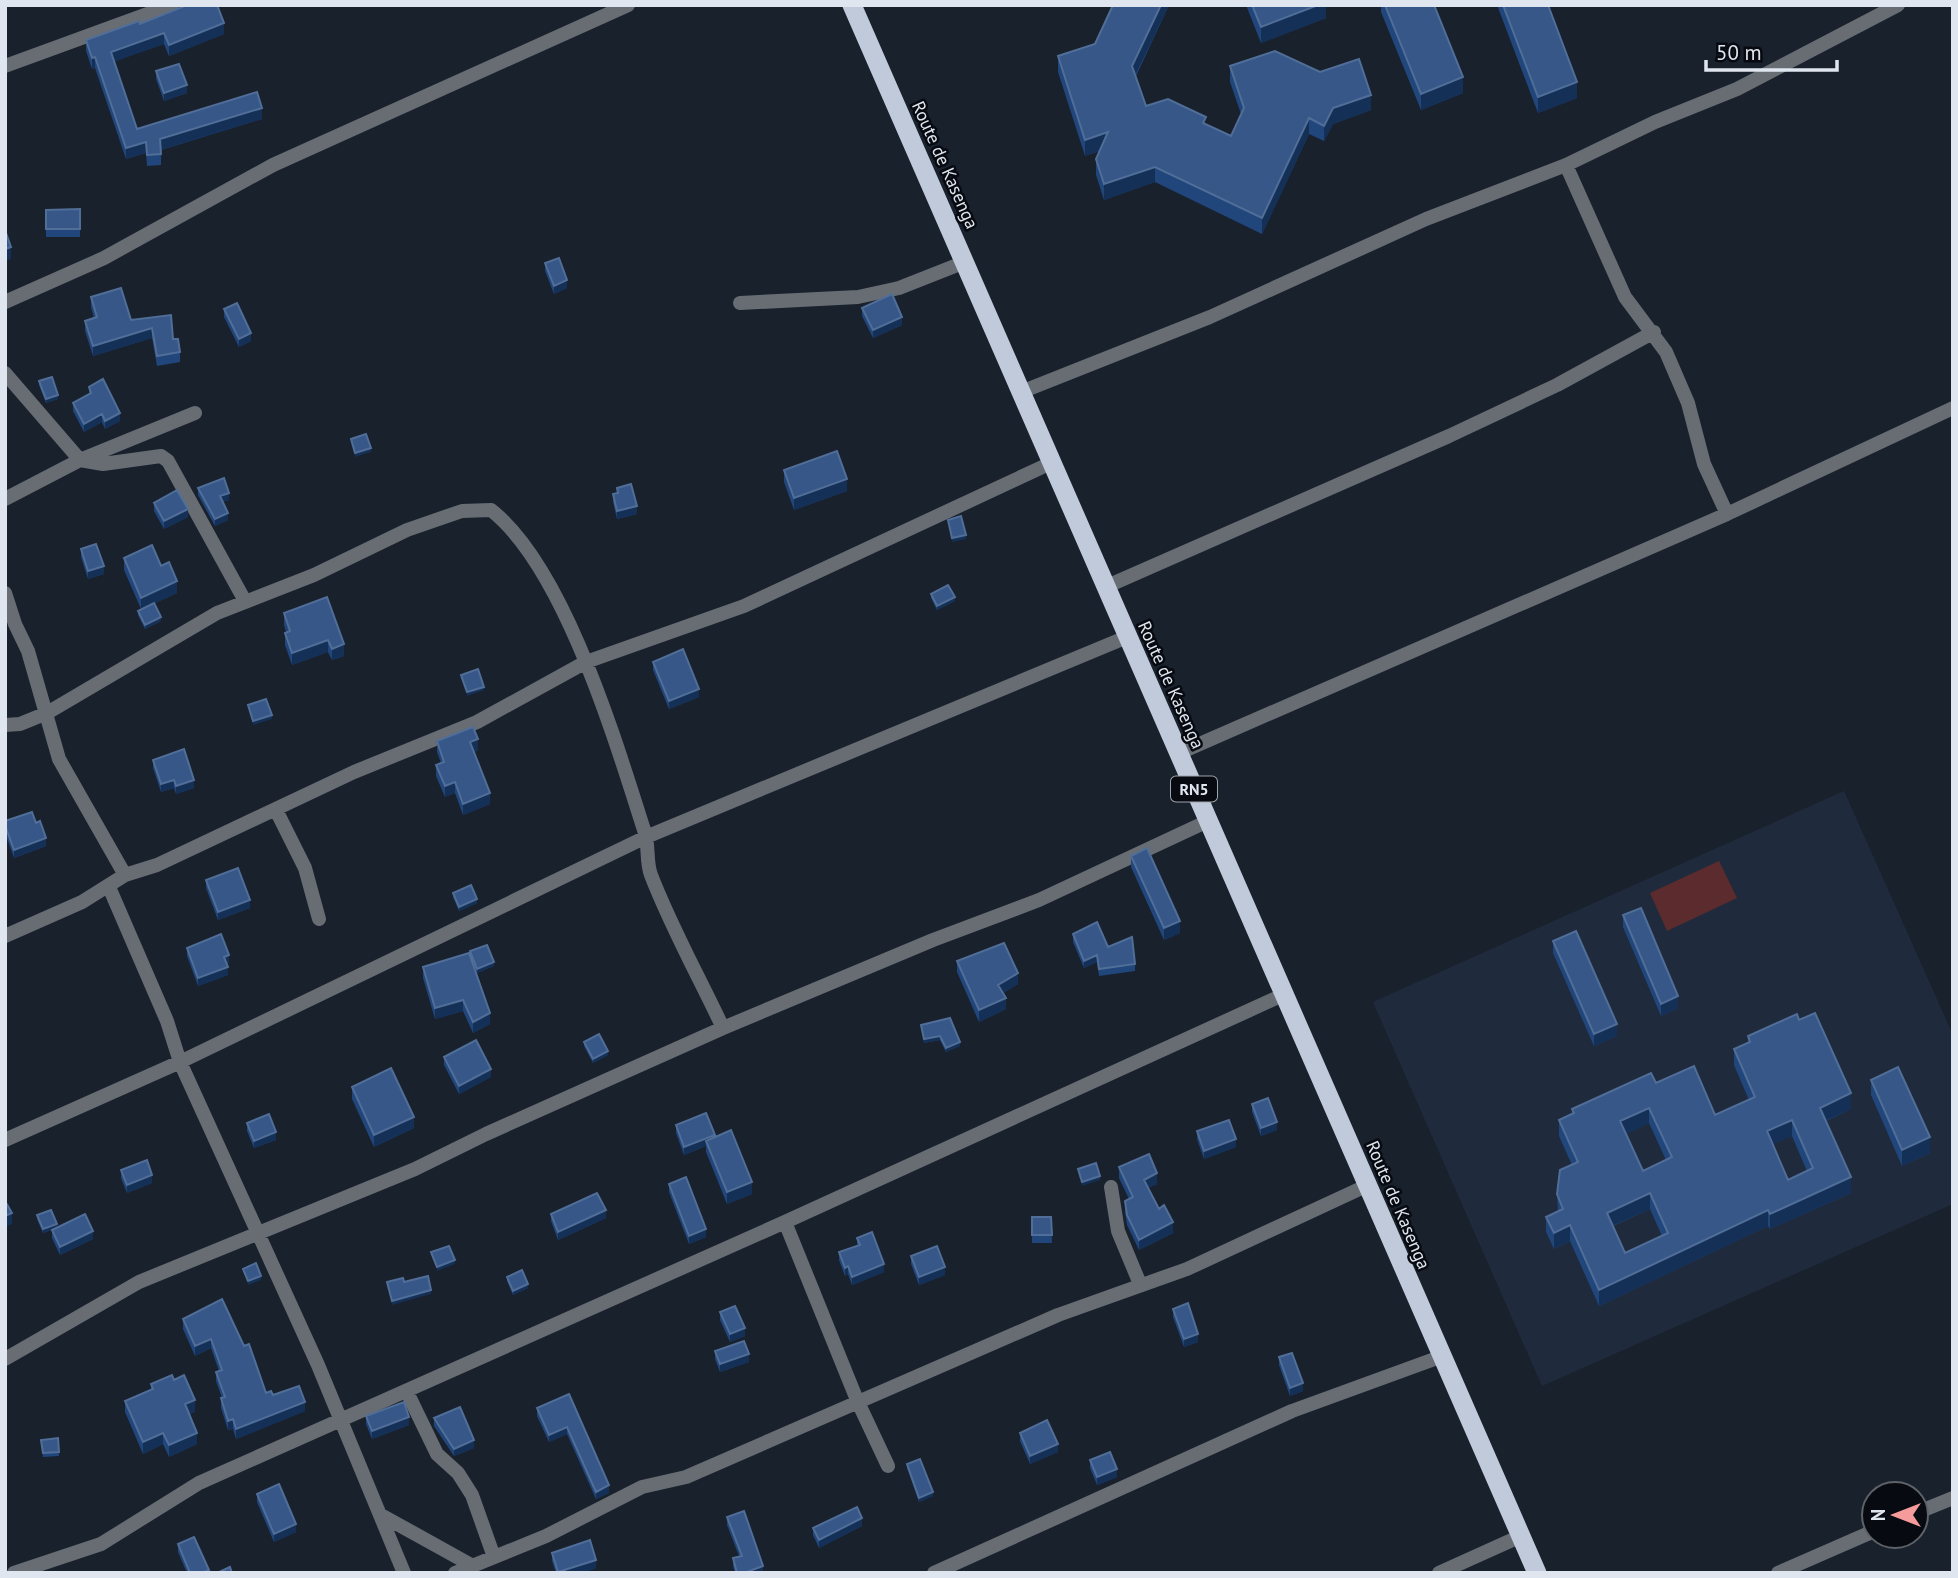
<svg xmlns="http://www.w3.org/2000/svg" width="1958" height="1578" viewBox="0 0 1958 1578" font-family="'PT Sans',sans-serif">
<rect width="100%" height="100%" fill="#19212d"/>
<path fill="#1f2b3c" d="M1844,791L1953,1035V1204L1542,1386L1373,1002Z"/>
<path fill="#5c2b2d" d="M1719,861L1737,898L1667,931L1650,893Z"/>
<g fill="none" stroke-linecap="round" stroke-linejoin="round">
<path stroke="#686d74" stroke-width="14" d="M5,66L172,5
M1566,165L1625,297L1666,352L1688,403L1704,464L1727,514
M5,302L104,258L273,165L628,5
M740,303L858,297L899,288L965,262
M5,373L80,460L103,464L161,456L168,461L245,601
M1021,392L1210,317L1426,219L1566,165L1655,122L1737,89L1898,5
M5,499L80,460L195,413
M1105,587L1449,436L1557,385L1654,332
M5,593L15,624L28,651L59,759L125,875
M5,725L20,724L47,713L217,613L314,575L407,530L462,511L491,510C565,568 616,743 645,833C649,846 646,862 651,875C671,927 699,977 723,1028
M1179,753L1727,514L1953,408
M276,810L305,868L319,919
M109,887L167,1021L180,1062L646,837L1127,637
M5,936L82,902L125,875L157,865L354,772L477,722L586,662L744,606L1051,463
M5,1140L180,1062L318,1365L404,1573
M1111,1187L1118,1231L1140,1284
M785,1222L857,1400L888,1466
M5,1359L139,1282L415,1169L486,1134L723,1028L933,940L1039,900L1208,821
M407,1392L437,1454L458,1473L472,1495L494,1557
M1916,1513L1953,1498
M381,1515L473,1566
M14,1573L101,1544L199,1483L785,1222L1285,994
M455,1573L546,1536L642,1487L686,1477L1058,1315L1187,1269L1366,1186
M934,1573L1292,1411L1440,1357
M1439,1573L1521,1536
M1778,1573L1874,1531"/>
<path stroke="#c0cada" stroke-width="19" d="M852,5L1537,1573"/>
</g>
<path fill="#21467c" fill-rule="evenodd" d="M1113,5H1169L1136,76L1146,106L1206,125L1231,136L1241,114L1230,82V66L1371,110L1333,124L1324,141L1309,134L1262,234L1155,182L1104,200L1096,175V159L1100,151L1085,156L1058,72V56L1095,44Z
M1246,5H1326V18L1261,43Z
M1381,5H1434L1463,93L1421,110L1381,12Z
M1497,5H1548L1577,98L1538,113Z
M140,24L224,34L169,56L164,44L114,61L137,129L262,119L161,150V165L147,166L146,153L126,159L95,68L92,69L86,51V40Z
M156,71L187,93L164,101L156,79Z
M80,209V237H46V210Z
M545,263L567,288L554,294L545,271Z
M91,297L131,320L173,339L180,352V362L157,366L152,338L93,356L85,331V321L94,318L91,307Z
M862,308L902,325L873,338L862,316Z
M224,309L251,341L239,347L224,317Z
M39,381L58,399L46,403L39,385Z
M89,387L120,421L105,429L102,422L84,432L73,411V403L89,395Z
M784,470L847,491L794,510L784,482Z
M198,488L229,500L222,502L228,520L215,526L198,495Z
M617,488L637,514L617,519L613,502V494L617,493Z
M154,503L188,517L164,529L154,511Z
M81,549L104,574L88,579L81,557Z
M124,558L161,566L177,593L155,603L161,621L145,629L138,615V611L141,609L124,570Z
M931,594L955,601L937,610L931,598Z
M327,597L344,656L332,660L328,652L292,665L285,645V633L286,632L284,625V613Z
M653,662L699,697L669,709L653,670Z
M437,741L478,750L474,752L490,804L463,815L455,793L445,797L436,776V765L441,763L437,752Z
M153,760L194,788L176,794L174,788L161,792L153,768Z
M5,821L36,823L46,846L14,858L5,833Z
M1131,856L1180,933L1164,940L1131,867Z
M206,880L250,908L218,920L206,888Z
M453,893L477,903L459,911L453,897Z
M1623,915L1678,1008L1661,1016L1623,927Z
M1073,934L1135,964V971L1099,976L1097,962L1084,968L1073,942Z
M1553,941L1617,1036L1594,1046L1553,953Z
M187,948L229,963L226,964L228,975L198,986L187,956Z
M470,951L494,966L477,973L470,955Z
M957,961L1018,984L1003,993L1006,1009L979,1022L957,972Z
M423,967L490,1024L473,1033L463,1011L435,1019L423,978Z
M1799,1020L1851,1109L1826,1121L1851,1193L1770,1229L1768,1226L1599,1306L1570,1241L1554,1249L1546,1232V1217L1558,1212L1557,1194L1572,1165L1559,1136V1120L1572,1114V1109L1656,1083L1715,1115L1749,1100L1734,1065V1049L1748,1043V1036ZM1649,1123L1666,1160L1643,1171L1626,1134ZM1792,1136L1807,1171L1788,1180L1772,1144ZM1650,1209L1662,1236L1625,1253L1613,1226Z
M921,1025L960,1046L946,1052L940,1040L924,1043Z
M584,1042L608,1055L593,1063L584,1046Z
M444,1057L491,1077L459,1094L444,1065Z
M1871,1080L1930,1153L1902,1166L1871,1095Z
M352,1087L414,1128L374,1147L352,1099Z
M1252,1104L1277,1130L1261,1136L1252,1112Z
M247,1123L276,1140L254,1148L247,1131Z
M676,1125L715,1137L752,1194L727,1204L706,1152V1146L684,1155L676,1133Z
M1197,1131L1236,1147L1204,1159L1197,1139Z
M1119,1167L1157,1184L1148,1188L1173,1233L1139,1250L1127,1225L1125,1212V1201L1129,1199L1119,1178Z
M121,1170L152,1183L127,1193L121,1178Z
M669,1184L706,1237L689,1244L669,1192Z
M551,1214L606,1218L558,1240L551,1221Z
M37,1215L57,1228L93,1239L60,1255L52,1238V1230L43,1233L37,1219Z
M1032,1217H1051L1052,1243H1032Z
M857,1238L884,1272L852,1285L848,1274L845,1276L839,1260V1252L857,1246Z
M911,1256L945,1275L919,1285L911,1264Z
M507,1277L528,1288L513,1295L507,1281Z
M1173,1309L1198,1342L1184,1347L1173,1317Z
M720,1312L745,1336L730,1342L720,1320Z
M183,1319L244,1346L266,1393L305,1411L236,1439L233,1429L228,1430L221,1408V1398H222L216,1381V1372L219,1371L211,1348L195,1356L183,1329Z
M715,1351L749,1362L720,1372L715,1359Z
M1279,1357L1303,1391L1290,1396L1279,1365Z
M174,1380L195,1412L189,1414L197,1444L169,1457L163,1444L143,1454L125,1412V1401L151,1390V1384Z
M569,1394L609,1493L596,1499L567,1434L549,1442L537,1416V1408Z
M366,1416L409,1425L372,1439L366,1424Z
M434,1418L474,1448L454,1456L434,1426Z
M1020,1433L1058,1452L1030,1464L1020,1441Z
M58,1438L59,1456L43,1457L41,1440Z
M1090,1460L1117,1477L1097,1485L1090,1468Z
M907,1464L933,1496L919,1502L907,1468Z
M257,1494L296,1532L274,1542L257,1502Z
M727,1517L763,1573H735L733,1566V1558L739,1556L727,1525Z
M862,1526L819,1548L813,1535V1528Z
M178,1544L209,1573H187L178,1552Z
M552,1553L596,1568L581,1573H556L552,1561Z"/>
<path fill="#153057" d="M1161,5H1169L1132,82V66Z
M1318,5H1326V18L1261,43V27Z
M224,23V34L169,56V45Z
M164,33V44L111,63V52Z
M95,57V68L92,69V58Z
M1463,77V93L1421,110V94Z
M1577,82V98L1538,113V97Z
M187,85V93L164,101V93Z
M1371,95V110L1333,124L1324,141V126L1333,108Z
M262,108V119L160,150V139Z
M1309,118V134L1262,234V218Z
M1108,132V148L1085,156V140Z
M146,142V153L126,159V148Z
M1155,167V182L1104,200V184Z
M11,247V259L5,261V249Z
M567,280V288L554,294V286Z
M902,317V325L873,338V330Z
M152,328V338L93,356V346Z
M251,333V341L239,347V339Z
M58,395V399L46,403V399Z
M120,413V421L105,429V421Z
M102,414V422L84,432V424Z
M371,448V452L355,457V453Z
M847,479V491L794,510V498Z
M229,493V500L220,503V496Z
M637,506V514L617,519V511Z
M188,509V517L164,529V521Z
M228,513V520L215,526V519Z
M966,535V539L952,542V538Z
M104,566V574L88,579V571Z
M177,581V593L141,609V598Z
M955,597V601L937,610V606Z
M161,617V621L145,629V625Z
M328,640V652L292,665V653Z
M344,644V656L332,660V649Z
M484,687V690L467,696V692Z
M699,689V697L669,709V701Z
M272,715V719L253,725V721Z
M478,739V750L470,753V742Z
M174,780V788L161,792V784Z
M194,780V788L176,794V786Z
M455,782V793L445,797V786Z
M490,793V804L463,815V804Z
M46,838V846L14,858V850Z
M477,899V903L459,911V907Z
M250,900V908L218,920V912Z
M1180,921V933L1164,940V928Z
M229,955V963L224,965V957Z
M1097,955V962L1084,968V961Z
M494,962V966L477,973V969Z
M228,967V975L198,986V978Z
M1018,973V984L998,996V985Z
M1678,996V1008L1661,1016V1004Z
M1006,998V1009L979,1022V1010Z
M463,1000V1011L435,1019V1008Z
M490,1013V1024L473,1033V1022Z
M1617,1024V1036L1594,1046V1034Z
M940,1036V1040L924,1043V1039Z
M960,1042V1046L946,1052V1048Z
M608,1051V1055L593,1063V1059Z
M491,1069V1077L459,1094V1086Z
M1851,1093V1109L1820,1123V1108Z
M1649,1108V1123L1620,1137V1121Z
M414,1117V1128L374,1147V1135Z
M1792,1120V1136L1767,1147V1131Z
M1277,1122V1130L1261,1136V1128Z
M276,1132V1140L254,1148V1141Z
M715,1135V1143L706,1141V1146L684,1155V1147Z
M1930,1137V1153L1902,1166V1150Z
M1236,1139V1147L1204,1159V1151Z
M1157,1173V1184L1144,1190V1180Z
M152,1175V1183L127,1193V1185Z
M1100,1176V1180L1082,1186V1182Z
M1851,1177V1193L1770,1229V1214Z
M752,1182V1194L727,1204V1192Z
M1650,1193V1209L1607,1228V1213Z
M606,1210V1218L558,1240V1232Z
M1768,1210V1226L1599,1306V1290Z
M12,1213V1224L5,1227V1216Z
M1173,1222V1233L1139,1250V1240Z
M57,1224V1228L43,1233V1229Z
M1570,1225V1241L1554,1249V1233Z
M706,1229V1237L689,1244V1236Z
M93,1231V1239L60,1255V1247Z
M455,1260V1264L437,1271V1267Z
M884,1264V1272L852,1285V1277Z
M848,1266V1274L845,1276V1268Z
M945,1267V1275L919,1285V1277Z
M261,1276V1280L248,1285V1281Z
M528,1284V1288L513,1295V1291Z
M431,1290V1294L392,1305V1301Z
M745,1328V1336L730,1342V1334Z
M1198,1334V1342L1184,1347V1339Z
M211,1339V1348L195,1356V1346Z
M749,1354V1362L720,1372V1364Z
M1303,1383V1391L1290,1396V1388Z
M195,1400V1412L185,1416V1404Z
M305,1402V1411L236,1439V1429Z
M409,1417V1425L372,1439V1431Z
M233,1419V1429L228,1430V1421Z
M567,1427V1434L549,1442V1435Z
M163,1433V1444L143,1454V1442Z
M197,1433V1444L169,1457V1445Z
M474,1440V1448L454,1456V1449Z
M1058,1444V1452L1030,1464V1456Z
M1117,1469V1477L1097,1485V1477Z
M609,1485V1493L596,1499V1492Z
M933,1492V1496L919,1502V1498Z
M862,1518V1526L819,1548V1540Z
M296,1524V1532L274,1542V1534Z
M596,1560V1568L581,1573H558Z
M763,1566V1573H744Z"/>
<path fill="#365788" stroke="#506e98" stroke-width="2" fill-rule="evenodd" d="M187,5H217L224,23L169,45L164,33L111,52L137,129L257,92L262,108L160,139L161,154L147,155L146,142L126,148L95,57L92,58L86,40L139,21L140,24Z
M1113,5H1161L1132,66L1146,106L1168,99L1206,117L1203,123L1231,136L1244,108L1230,66L1275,51L1320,72L1359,59L1371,95L1333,108L1324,126L1309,118L1262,218L1155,167L1104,184L1096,159L1108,132L1085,140L1058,56L1095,44Z
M1252,5H1318L1261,27Z
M1385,5H1434L1463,77L1421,94Z
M1503,5H1548L1577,82L1538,97Z
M179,64L187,85L164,93L156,71Z
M80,209V229H46V210Z
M5,230L11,247L5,249Z
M559,258L567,280L554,286L545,263Z
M121,288L131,320L171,315L173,339H178L180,352L157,356L152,328L93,346L85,321L97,317L91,297Z
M892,294L902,317L873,330L862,308Z
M237,303L251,333L239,339L224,309Z
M52,377L58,395L46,399L39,381Z
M103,379L120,413L105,421L102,414L84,424L73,403L91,393L89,387Z
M366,434L371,448L355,453L351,439Z
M837,451L847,479L794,498L784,470Z
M224,478L229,493L220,496L228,513L215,519L198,488Z
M631,484L637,506L617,511L613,494L618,493L617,488Z
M177,490L188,509L164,521L154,503Z
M961,516L966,535L952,538L948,520Z
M96,544L104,566L88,571L81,549Z
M152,545L161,566L169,562L177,581L141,598L124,558Z
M948,585L955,597L937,606L931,594Z
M327,597L344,644L332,649L328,640L292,653L285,633L290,631L284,613Z
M154,603L161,617L145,625L138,611Z
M683,649L699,689L669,701L653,662Z
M478,669L484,687L467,692L461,675Z
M266,699L272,715L253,721L248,705Z
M473,727L478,739L470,742L490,793L463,804L455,782L445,786L436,765L444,762L437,741Z
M184,749L194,780L176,786L174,780L161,784L153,760Z
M32,812L36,823L40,821L46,838L14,850L5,825V821Z
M1147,848L1180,921L1164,928L1131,856Z
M238,868L250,900L218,912L206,880Z
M471,885L477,899L459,907L453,893Z
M1641,908L1678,996L1661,1004L1623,915Z
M1097,922L1108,947L1132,937L1135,964L1099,969L1097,955L1084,961L1073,934Z
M1576,931L1617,1024L1594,1034L1553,941Z
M221,934L229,955L224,957L228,967L198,978L187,948Z
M1004,943L1018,973L998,985L1006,998L979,1010L957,961Z
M487,945L494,962L477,969L470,951Z
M469,953L490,1013L473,1022L463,1000L435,1008L423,967Z
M1815,1013L1851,1093L1820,1108L1851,1177L1770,1214L1768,1210L1599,1290L1570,1225L1554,1233L1546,1217L1563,1209L1557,1194L1560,1170L1578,1162L1559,1120L1574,1113L1572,1109L1651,1073L1656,1083L1694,1066L1715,1115L1755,1097L1734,1049L1750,1042L1748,1036L1797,1014L1799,1020ZM1649,1108L1672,1157L1643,1171L1620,1121ZM1792,1120L1813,1168L1788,1180L1767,1131ZM1650,1193L1668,1233L1625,1253L1607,1213Z
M950,1018L960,1042L946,1048L940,1036L924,1039L921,1025Z
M599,1034L608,1051L593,1059L584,1042Z
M476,1040L491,1069L459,1086L444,1057Z
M1898,1067L1930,1137L1902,1150L1871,1080Z
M391,1068L414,1117L374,1135L352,1087Z
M1268,1098L1277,1122L1261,1128L1252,1104Z
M706,1113L715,1135L684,1147L676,1125Z
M269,1114L276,1132L254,1141L247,1123Z
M1229,1120L1236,1139L1204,1151L1197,1131Z
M731,1130L752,1182L727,1192L706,1141Z
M1149,1154L1157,1173L1144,1180L1159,1209L1164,1205L1173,1222L1139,1240L1127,1215L1125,1201L1133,1197L1119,1167Z
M147,1160L152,1175L127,1185L121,1170Z
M1096,1163L1100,1176L1082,1182L1078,1169Z
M686,1177L706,1229L689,1236L669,1184Z
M597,1193L606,1210L558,1232L551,1214Z
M5,1201L12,1213L5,1216Z
M51,1210L57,1224L43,1229L37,1215Z
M85,1214L93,1231L60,1247L52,1230Z
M1032,1217H1051L1052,1235H1032Z
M872,1232L884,1264L852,1277L848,1266L845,1268L839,1252L860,1245L857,1238Z
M449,1246L455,1260L437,1267L431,1252Z
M937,1246L945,1267L919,1277L911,1256Z
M256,1263L261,1276L248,1281L243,1269Z
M522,1270L528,1284L513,1291L507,1277Z
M428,1276L431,1290L392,1301L387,1282L403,1278L404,1282Z
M222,1299L244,1346L249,1344L266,1393L271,1391L273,1395L299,1386L305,1402L236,1429L233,1419L228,1421L221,1398L225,1397L216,1372L222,1370L211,1339L195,1346L183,1319Z
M1188,1303L1198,1334L1184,1339L1173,1309Z
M735,1306L745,1328L730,1334L720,1312Z
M744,1341L749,1354L720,1364L715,1351Z
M1292,1353L1303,1383L1290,1388L1279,1357Z
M172,1375L174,1380L184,1375L195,1400L185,1404L197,1433L169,1445L163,1433L143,1442L125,1401L153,1389L151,1384Z
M569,1394L609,1485L596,1492L567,1427L549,1435L537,1408Z
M404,1402L409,1417L372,1431L366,1416Z
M460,1407L474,1440L454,1449L434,1418Z
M1047,1420L1058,1444L1030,1456L1020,1433Z
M58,1438L59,1452L43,1453L41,1440Z
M1110,1452L1117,1469L1097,1477L1090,1460Z
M920,1459L933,1492L919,1498L907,1464Z
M279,1484L296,1524L274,1534L257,1494Z
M857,1507L862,1518L819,1540L813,1528Z
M744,1511L763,1566L744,1573H737L733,1558L742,1556L727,1517Z
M194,1537L209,1570L202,1573H190L178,1544Z
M590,1540L596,1560L558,1572L552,1553Z
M230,1567L232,1573H217Z"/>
<g text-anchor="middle" stroke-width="5" stroke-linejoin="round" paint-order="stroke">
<rect fill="#070a10" stroke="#9fa4ac" stroke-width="2" x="1171" y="776.5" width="46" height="25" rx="5"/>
<g font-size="16" font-weight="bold" fill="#e0e6ef">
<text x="1194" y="795">RN5</text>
</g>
<g font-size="18" fill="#e0e6ef" stroke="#070a10">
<text transform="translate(945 165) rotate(66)" y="6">Route de Kasenga</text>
<text transform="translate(1171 685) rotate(66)" y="6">Route de Kasenga</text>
<text transform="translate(1398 1205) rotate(67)" y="6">Route de Kasenga</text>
</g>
</g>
<rect width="1958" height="1578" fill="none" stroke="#e0e6ef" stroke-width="14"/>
<g transform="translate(1895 1515) rotate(270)"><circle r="33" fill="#070a10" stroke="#5e6269" stroke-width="2"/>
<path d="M0-5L12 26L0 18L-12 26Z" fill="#f59b9c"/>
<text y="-10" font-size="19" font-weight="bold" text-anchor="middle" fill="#e0e6ef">N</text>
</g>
<path d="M1706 60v10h131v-10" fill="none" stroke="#e0e6ef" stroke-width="3.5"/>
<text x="1716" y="60" font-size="21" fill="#e0e6ef" stroke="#070a10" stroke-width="5" paint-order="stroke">50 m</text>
</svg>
